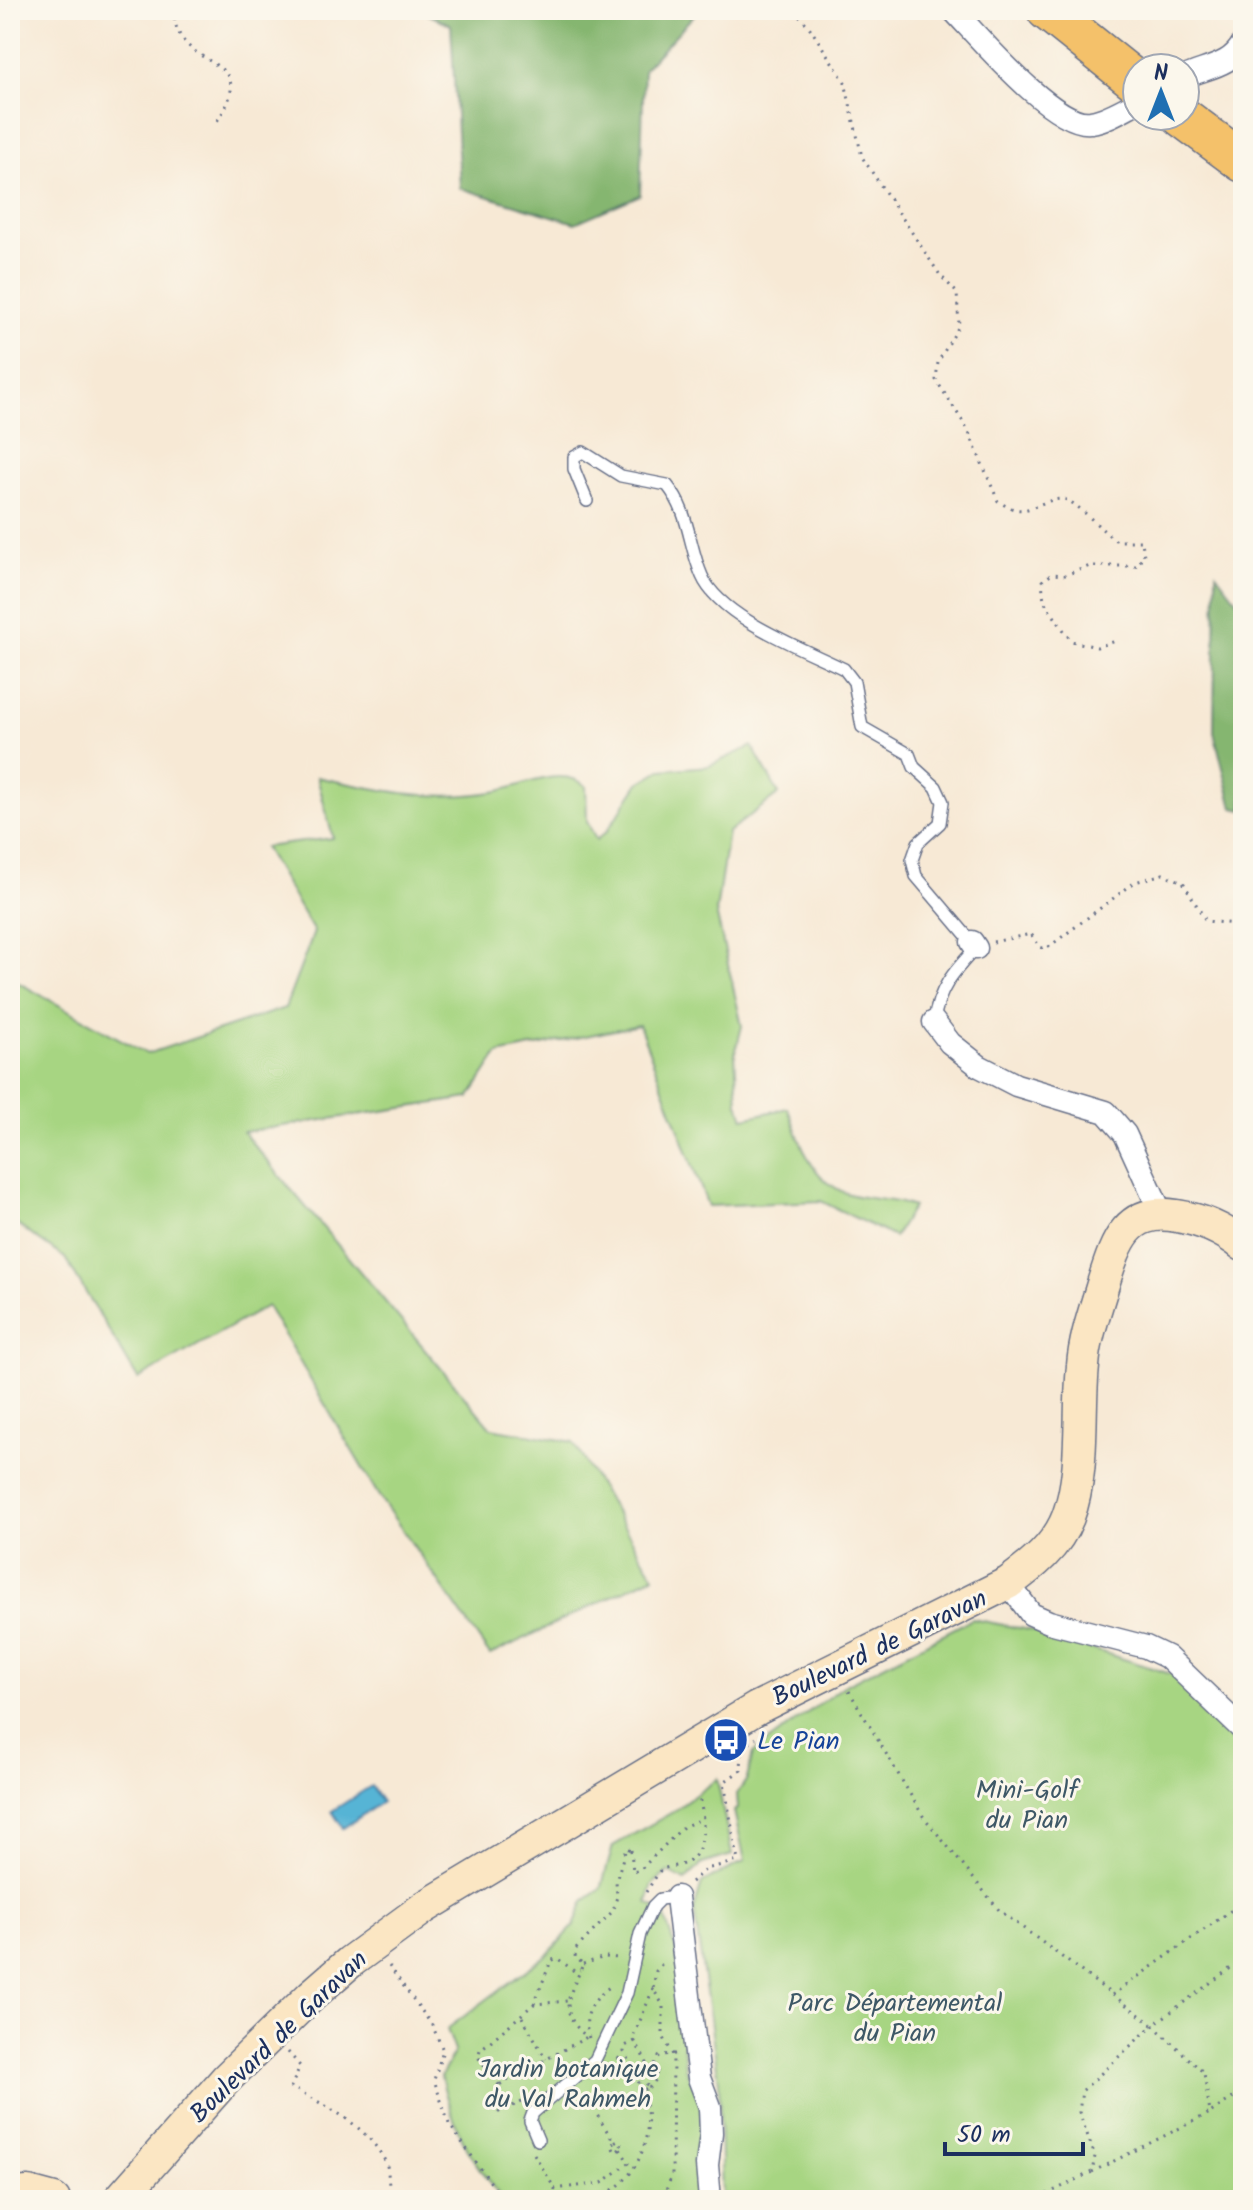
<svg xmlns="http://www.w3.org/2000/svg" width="1253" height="2210" viewBox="0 0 1253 2210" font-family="Kalam,sans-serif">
<rect width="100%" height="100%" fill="#fbf7ec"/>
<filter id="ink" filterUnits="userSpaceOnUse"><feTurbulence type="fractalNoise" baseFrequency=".0125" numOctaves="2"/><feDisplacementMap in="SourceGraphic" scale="16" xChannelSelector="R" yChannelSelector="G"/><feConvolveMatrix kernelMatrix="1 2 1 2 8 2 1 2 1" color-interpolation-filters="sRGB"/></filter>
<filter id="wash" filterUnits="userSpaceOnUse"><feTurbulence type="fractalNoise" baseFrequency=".006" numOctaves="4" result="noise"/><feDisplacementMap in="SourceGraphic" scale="32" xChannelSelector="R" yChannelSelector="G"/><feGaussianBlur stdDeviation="1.8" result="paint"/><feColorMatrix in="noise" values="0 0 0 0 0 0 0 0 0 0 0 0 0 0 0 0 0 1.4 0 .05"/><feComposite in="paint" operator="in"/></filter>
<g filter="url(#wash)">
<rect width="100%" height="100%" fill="#f7e9d5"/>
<path fill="#a7d582" stroke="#618270" stroke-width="2" d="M752,746L779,794L728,832L716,912L742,1026L735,1054L738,1103L744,1118L788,1108C800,1141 809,1178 846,1193C868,1201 891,1197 913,1207L894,1237L821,1201L708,1206L639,1025L498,1054L469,1098L243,1132L491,1428L573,1442L654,1576L490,1655L380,1498L267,1306L138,1379L65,1258L10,1220V978L147,1054L285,1008L314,932L264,847L333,838L317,777C376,790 432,802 493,792C523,787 561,765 586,786L587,821L596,840L607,831L639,783L661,770L709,766Z
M972,1619L1035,1631L1174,1675L1243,1742V2183L1195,2200H722L719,2081L694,1910L702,1883L745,1861L734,1811L738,1808L737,1794L747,1779L753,1753L845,1685Z
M717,1779L732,1855L702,1864L685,1881L668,1872L653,1884L647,1903L663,1912L677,1953L685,2067L701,2101L702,2200H503C469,2158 453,2128 441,2076L455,2051L447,2029L549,1953L574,1926L584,1901L601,1889L613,1846L671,1813Z"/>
<path fill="#85b670" stroke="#507267" stroke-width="2" d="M419,10H695V14L644,69L640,195L575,223L460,188L451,25Z
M1216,573L1243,608V810L1233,808L1214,732Z"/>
<path fill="#57b4d5" stroke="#39729a" stroke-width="2" d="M371,1786L382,1802L343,1828L332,1811Z"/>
</g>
<g filter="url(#ink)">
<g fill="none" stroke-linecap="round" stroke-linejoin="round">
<g stroke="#687088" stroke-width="14">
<path id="lane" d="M1164,10H1190
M587,501L574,469V457L583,452L621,476L667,485C690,513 688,544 702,576C720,618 804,649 844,669L854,682L862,727L909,754L914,767L936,787L943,802L940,823L918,843L912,860L916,876L972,942
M934,1022C938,989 954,971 976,948
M538,2140L530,2121L533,2113L595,2060L627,1993L640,1934L653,1906L660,1899L677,1897"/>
</g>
<g stroke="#687088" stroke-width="25">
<path id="street" d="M953,10C978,36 1055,128 1091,122C1106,120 1124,109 1137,102
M1185,77C1207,67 1231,66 1243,43
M972,942L976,948
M934,1022L950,1043L979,1066L1016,1085L1106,1112L1125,1134L1161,1213
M1008,1583L1031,1614L1049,1622L1146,1647L1167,1657L1243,1730
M677,1897L699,2078L710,2107L711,2133L707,2165L710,2200"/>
</g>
<g stroke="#687088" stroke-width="35">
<path id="secondary" d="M10,2194L28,2193L54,2200
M119,2200L226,2079L312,1995L350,1962L425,1907L757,1708L1008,1583C1032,1566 1057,1546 1068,1517C1085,1471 1078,1414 1083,1366C1085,1338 1095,1311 1103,1284C1116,1243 1126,1207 1177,1216C1203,1220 1223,1229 1243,1245"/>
</g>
<g stroke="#687088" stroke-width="43">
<path id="highway" d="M1047,10L1137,82
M1181,116L1243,162"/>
</g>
<path stroke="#687088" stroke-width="3" stroke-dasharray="2 6" stroke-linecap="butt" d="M174,10C173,75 268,50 215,124
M793,10L808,25L845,82L862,157L940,275L957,293L959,326L938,362L936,380L967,428L998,501C1028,522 1035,499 1063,499C1076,500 1103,533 1117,541H1142L1144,556L1136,566H1090L1065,575L1052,574L1042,581L1044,601L1071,641L1097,647L1116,641
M993,942L1031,934L1040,947L1046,949L1135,882L1163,874L1183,882L1206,921L1234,924L1243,917
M849,1691L923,1816L999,1910L1153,2025L1082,2091L1079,2112L1095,2156L1092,2172L1035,2200
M631,1850L633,1872L640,1870L683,1827L702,1819
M691,1882L706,1869L738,1861L724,1782L741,1770L742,1749L756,1738
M646,1892L661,1869C668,1867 679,1866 686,1863C707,1853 705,1817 699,1798
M1243,1959L1153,2025L1204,2073L1210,2113L1243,2091
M583,1964L605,1957L618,1958
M389,1966L432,2025L443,2050L434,2080L449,2124L503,2200
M653,1989L633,2038L652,2072L659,2076L655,2064L660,2055L676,2054
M1112,1995L1243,1902
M534,2004L551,1961L557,1958L574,1971L580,1970
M522,2017L546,2059
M589,2038C581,2016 594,1998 612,1985
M635,2041L625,2046L624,2052L649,2088L642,2090
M288,2052L300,2066L291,2087C327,2107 363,2122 384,2159C392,2171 384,2188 396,2200
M499,2085L478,2057L480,2050L534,2004L568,2001
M649,2088L659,2076
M522,2102L499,2112L493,2102L499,2085L587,2037C554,2009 572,1993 583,1964L575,1957L576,1949L612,1912L617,1897L616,1881L626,1848L631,1850
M614,2142L611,2144L615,2152L620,2149
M534,2154L555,2189L602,2183L629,2163L620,2149L623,2147L618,2140L614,2142L597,2115
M1092,2172L1210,2113
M555,2189L554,2194L563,2200
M590,2200C654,2184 668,2091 615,2056
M655,2200L665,2193L672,2175L673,2055L663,2036V2005L653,1989L656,1971L665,1960"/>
<use href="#lane" stroke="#fff" stroke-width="11"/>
<use href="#street" stroke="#fff" stroke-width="22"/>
<use href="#secondary" stroke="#fbe6c3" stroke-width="32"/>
<use href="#highway" stroke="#f4c16a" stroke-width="40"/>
<g stroke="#1b2f5e" stroke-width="9">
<path id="rail" d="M1235,2200L1243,2197"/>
</g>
<use href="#rail" stroke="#fbf7ec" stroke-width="6" stroke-dasharray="18" stroke-linecap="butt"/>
</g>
</g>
<defs>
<g id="bus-disc" transform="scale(2.3)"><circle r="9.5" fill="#1a4fb4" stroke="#fbf7ec"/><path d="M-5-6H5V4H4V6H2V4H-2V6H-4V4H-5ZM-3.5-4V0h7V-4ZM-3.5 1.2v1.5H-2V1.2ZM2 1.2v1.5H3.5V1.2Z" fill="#fff"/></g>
</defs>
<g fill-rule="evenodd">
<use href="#bus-disc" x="726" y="1740"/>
</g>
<g text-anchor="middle" stroke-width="6" stroke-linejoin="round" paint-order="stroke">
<g font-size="26" fill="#1b2f5e" stroke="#fbf7ec">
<text transform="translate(879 1647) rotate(-26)" y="9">Boulevard de Garavan</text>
<text transform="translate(278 2036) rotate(-44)" y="9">Boulevard de Garavan</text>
</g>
<g font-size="26" fill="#164399" stroke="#fbf7ec" text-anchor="start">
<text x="757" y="1749">Le Pian</text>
</g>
<g font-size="26" fill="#3e5867" stroke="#fbf7ec">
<text x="1027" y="1798">Mini-Golf<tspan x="1027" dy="30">du Pian</tspan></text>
<text x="895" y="2011">Parc Départemental<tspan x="895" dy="30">du Pian</tspan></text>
<text x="568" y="2077">Jardin botanique<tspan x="568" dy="30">du Val Rahmeh</tspan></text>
</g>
</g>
<rect width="1253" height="2210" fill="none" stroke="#fbf7ec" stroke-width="40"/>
<g transform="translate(1161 92)"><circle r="38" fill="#fbf7ec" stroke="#a1a7b3" stroke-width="2"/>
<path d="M0-6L14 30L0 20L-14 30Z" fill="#1f6fb2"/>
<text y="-12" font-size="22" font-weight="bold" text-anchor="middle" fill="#1b2f5e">N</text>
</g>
<path d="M945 2142v12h138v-12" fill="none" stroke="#1b2f5e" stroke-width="4"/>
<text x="957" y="2142" font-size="24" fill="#1b2f5e" stroke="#fbf7ec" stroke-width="6" paint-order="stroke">50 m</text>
</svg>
